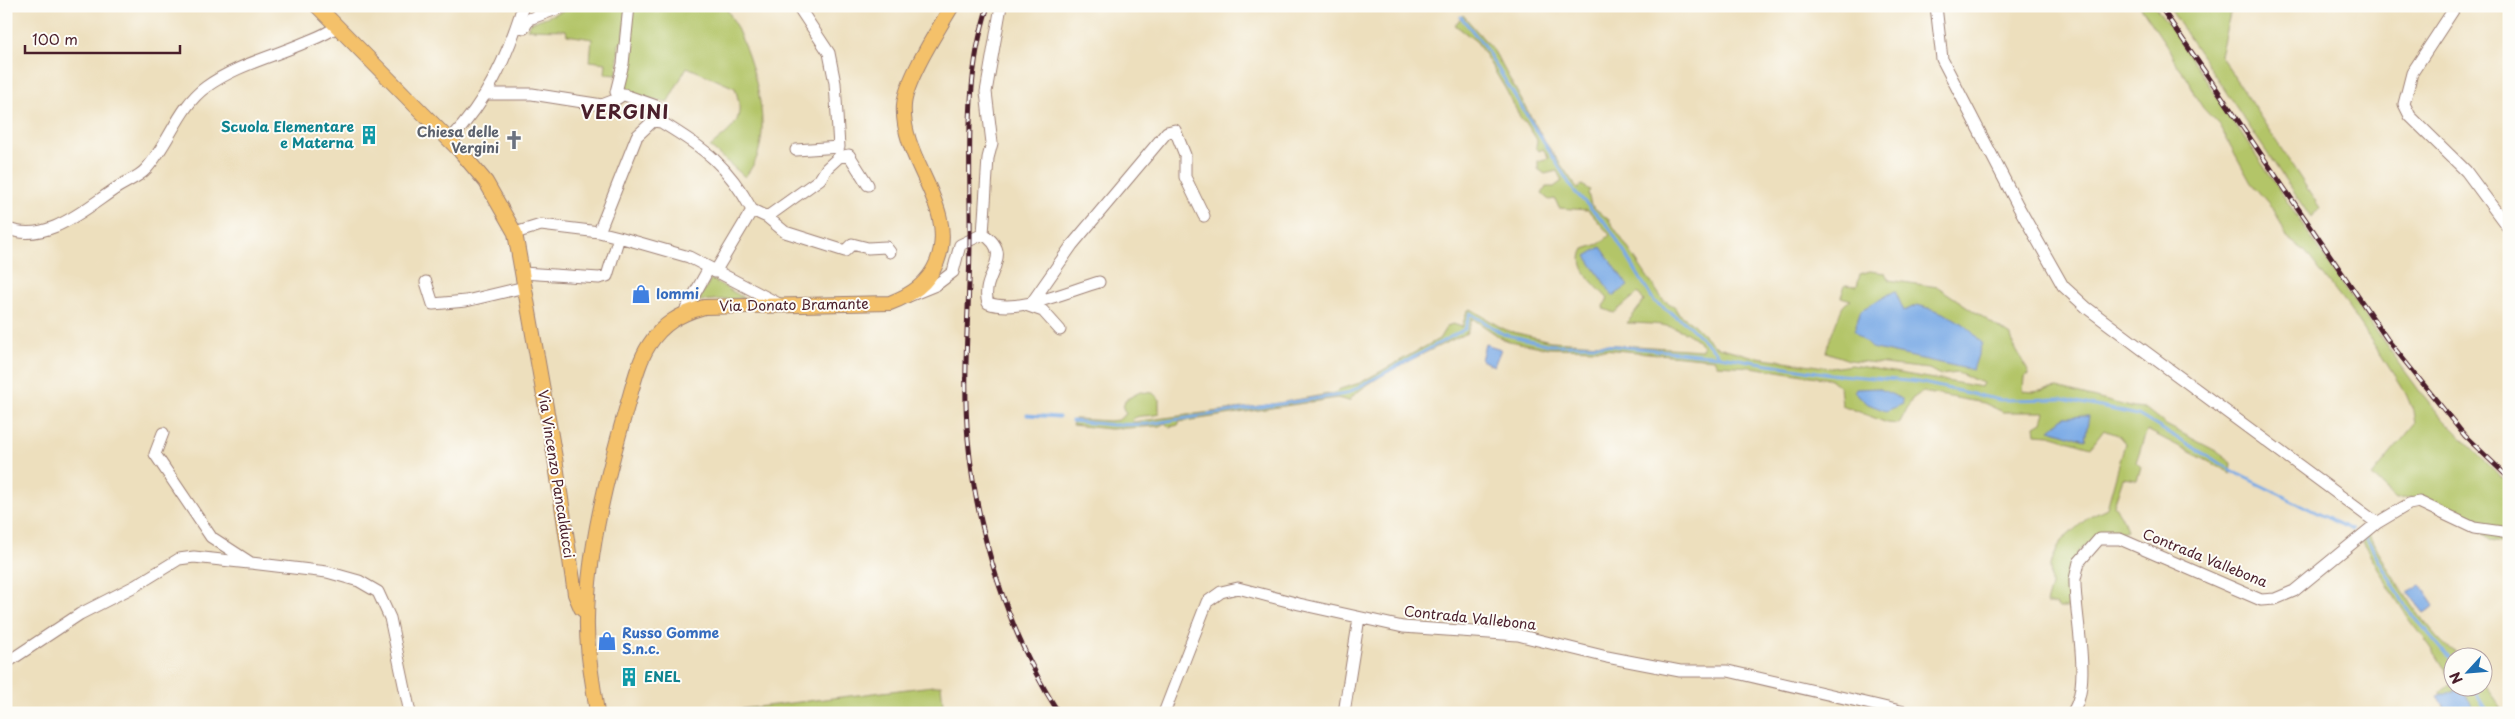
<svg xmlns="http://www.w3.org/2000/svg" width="2515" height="719" viewBox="0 0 2515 719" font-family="'Playpen Sans',sans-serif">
<rect width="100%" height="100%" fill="#fdfcf7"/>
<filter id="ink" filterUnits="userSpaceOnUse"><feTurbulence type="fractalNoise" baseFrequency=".02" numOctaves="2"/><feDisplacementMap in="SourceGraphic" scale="10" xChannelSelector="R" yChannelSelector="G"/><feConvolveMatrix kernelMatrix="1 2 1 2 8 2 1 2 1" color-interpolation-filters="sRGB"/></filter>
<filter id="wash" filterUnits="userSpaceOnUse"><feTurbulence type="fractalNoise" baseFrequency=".0096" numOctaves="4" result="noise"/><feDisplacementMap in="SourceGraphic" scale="20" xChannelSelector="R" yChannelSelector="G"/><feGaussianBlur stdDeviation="1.12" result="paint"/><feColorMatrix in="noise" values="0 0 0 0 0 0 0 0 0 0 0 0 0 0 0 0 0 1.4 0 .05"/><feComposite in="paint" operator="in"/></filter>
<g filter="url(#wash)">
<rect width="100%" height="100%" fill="#eddfbd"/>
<path fill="#b3c568" stroke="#7e724a" d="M576,6H626L624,42L619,44L617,75L605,74L606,63L590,61L592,39L567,35L566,30L527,29L530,23Z
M632,6H725C746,39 771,111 759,150C757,160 751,169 745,177L710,147C734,127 746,121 735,88L687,67L667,103L621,91Z
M2140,6H2155L2175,34L2345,288L2418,389L2443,419L2509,485V544L2491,540L2470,522L2415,497L2396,499L2372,476L2415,424L2413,411L2406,394L2383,358L2349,308L2304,250L2287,238L2275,211L2251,183L2219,125L2203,108L2194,94L2190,82L2176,64L2169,49Z
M2168,6H2232L2220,55L2320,208L2311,218Z
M1463,15L1494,51L1545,142L1577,188L1582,185L1590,190L1588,193L1591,205L1609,220L1663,300L1674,306L1678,313L1691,322L1715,346L1751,356L1831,368L1852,365L1981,387L1983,383L1957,373L1940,375L1929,369L1849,360L1826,352C1826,348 1840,313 1842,308C1844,304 1848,302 1851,300L1841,297L1845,285L1857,286L1860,274L1870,271L1885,273L1889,280L1938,287L2011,336C2014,351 2024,360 2029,374L2024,377L2023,391L2033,392L2057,388L2134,408L2146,409L2166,425L2216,451L2232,463L2231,473L2147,430L2136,462L2141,467L2137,480L2123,478L2114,505L2121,515L2127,530L2118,533L2101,532L2077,554L2069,581L2068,608H2059L2056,604H2046L2051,585L2050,565L2061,541L2090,516L2107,508L2125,443L2118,435L2104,430L2091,447L2050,435L2036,434L2035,426L2042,422L2045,412H2003L1984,403L1922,392L1912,399L1899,424L1887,423L1842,405L1840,387L1830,379L1751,367L1717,365L1714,359L1604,349L1549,348L1530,345L1504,340L1472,318L1467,333C1443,344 1360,382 1349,401L1337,398L1179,422V425L1169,427L1165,423L1159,426L1110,429L1072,425L1075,419L1109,421L1118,420L1126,414L1123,408L1125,400L1140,392L1153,393L1159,399V414C1150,417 1140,414 1132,419L1133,422L1267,405L1335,393L1340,389L1360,383L1439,339L1447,326L1453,324L1462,327L1467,311L1471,309L1505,330L1550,341L1702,350L1703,346C1682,323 1656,324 1627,323L1644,301L1638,293L1614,313L1604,309L1603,306L1608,299C1596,285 1573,268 1584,249L1599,244L1610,235L1588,210L1559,208L1555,199L1549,200L1542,194L1546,187H1554L1562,181L1557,171L1545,174L1538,169V161L1549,158L1543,149L1539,151L1536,147L1537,140L1525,121H1522L1505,88L1477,42L1455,25Z
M711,279L744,298L698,301Z
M2370,535C2384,564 2427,635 2453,651C2457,654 2463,655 2467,656H2452V686H2482L2483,681L2504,713H2444L2440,693L2451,684C2441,656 2422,637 2405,613C2390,591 2377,566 2363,542Z
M941,685L944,713H708Z"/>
<path fill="#7cabe6" stroke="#636588" d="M1601,247L1628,286L1613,296L1586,256Z
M1895,291L1904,311L1917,305C1946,312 1963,320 1982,343L1973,370L1871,348L1854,331L1861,310Z
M1485,344L1501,349L1494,366L1481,360Z
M1878,388L1902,399L1903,404L1886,411L1868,404L1854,391L1856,389Z
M2089,416L2085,440L2050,429L2065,417Z
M2421,585L2435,606L2424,613L2408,593Z
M2460,689L2477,713H2448L2437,697Z"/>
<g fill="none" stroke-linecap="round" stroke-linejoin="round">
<path stroke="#7cabe6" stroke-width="3" d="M1461,17L1482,43L1574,191L1609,227L1654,301L1687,324L1720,356L1830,374L1918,382L2000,400L2062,399L2138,415L2242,476L2352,530
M1027,415L1059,417
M1072,421L1113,425L1148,424L1346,394L1465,329L1470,313L1503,334L1550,345H1604L1719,356
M2367,539L2406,607L2452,661
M2471,686L2488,713"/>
</g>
</g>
<g filter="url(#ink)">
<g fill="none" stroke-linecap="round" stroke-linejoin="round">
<g stroke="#9c7f74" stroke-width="13">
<path id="minor" d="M629,6L623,64L616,92L656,106L653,121
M1936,6L1942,59L2018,206L2063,286L2087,308L2139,347L2377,523
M2456,6L2412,73L2404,104L2410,116L2466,171L2509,229
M517,26L524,28L529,19L565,6
M487,94H532L602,105L615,100L624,94
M450,140C488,99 506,60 523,6
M796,150L839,147L835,83L829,53L798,6
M767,217L820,179L827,168L839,157L849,155L868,185
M6,228C46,246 87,207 118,187C127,181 139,177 146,169C169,144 179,106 206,87C236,65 272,57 306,42C316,38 327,34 336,27
M599,232L637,136L653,121L661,122C704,148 727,164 752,210
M515,233L541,225L599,232L619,237L689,257L781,305
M983,234L988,158L992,143L986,92L1001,6
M715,272L752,210L767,217L785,232L845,251L852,244L868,248L886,247L890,252
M523,273L599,278L607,276L619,237
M426,282L433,304L466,301L525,287
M909,296L936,285L953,272L960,245L983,234C1017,256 979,276 988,303C1019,314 1068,291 1099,282
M1033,301L1072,245L1167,132L1175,130L1185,155V177L1204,216
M1026,305L1043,311L1060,330
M684,313L709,268
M163,433L155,454L211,537L251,563L327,572L359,581L378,592L390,618L410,713
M6,663L80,614L135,586L179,559L194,557L249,563
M1164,713L1207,602L1221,592L1238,588L1299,604L1403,627L1518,635L1607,657L1680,671H1728L1909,713
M1344,713L1359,618
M2072,713C2093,685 2074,615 2075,579L2079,562L2099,539H2120L2261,600L2275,599L2294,591L2377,523L2409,504L2419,502L2474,528L2509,533"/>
</g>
<g stroke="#9c7f74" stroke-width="16">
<path id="major" d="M317,6L460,151L486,182L515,233L555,458L575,594L581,608L587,613
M597,713C593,682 586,650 587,618C588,548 608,472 627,406C633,386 638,362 649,345C663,323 680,314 704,307L890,303C911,295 928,284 937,262C959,206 900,161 904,105C906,79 938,30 952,6"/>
</g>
<use href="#minor" stroke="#fff" stroke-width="11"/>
<use href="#major" stroke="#f4c16a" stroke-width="14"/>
<g stroke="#4a1f2b" stroke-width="5">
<path id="rail" d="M988,6C963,81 971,161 970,239C970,305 962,372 968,439C976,530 1009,636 1059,713
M2160,6L2387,339L2465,436L2509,478"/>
</g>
<use href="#rail" stroke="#fdfcf7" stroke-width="3" stroke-dasharray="9" stroke-linecap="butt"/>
</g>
</g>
<defs>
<g id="building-bare" transform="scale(1.5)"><path d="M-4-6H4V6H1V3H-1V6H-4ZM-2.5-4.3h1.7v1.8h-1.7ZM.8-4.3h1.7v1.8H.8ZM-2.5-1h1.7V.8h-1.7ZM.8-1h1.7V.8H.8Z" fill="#0f9aa8" stroke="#fdfcf7" stroke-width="2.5" paint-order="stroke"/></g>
<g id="church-bare" transform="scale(1.5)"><path d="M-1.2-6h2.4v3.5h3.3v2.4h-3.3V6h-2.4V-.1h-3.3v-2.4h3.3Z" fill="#6b7280" stroke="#fdfcf7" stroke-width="2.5" paint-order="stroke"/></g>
<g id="shop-bare" transform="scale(1.5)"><path d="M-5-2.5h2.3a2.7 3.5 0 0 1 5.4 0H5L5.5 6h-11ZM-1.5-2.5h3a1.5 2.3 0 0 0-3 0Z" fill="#3f7fe0" stroke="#fdfcf7" stroke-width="2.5" paint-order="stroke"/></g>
</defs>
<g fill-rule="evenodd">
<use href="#building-bare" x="369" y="135"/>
<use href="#church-bare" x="514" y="140"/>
<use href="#shop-bare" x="641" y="294"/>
<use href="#shop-bare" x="607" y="641"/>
<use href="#building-bare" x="629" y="677"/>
</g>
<g text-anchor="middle" stroke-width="4" stroke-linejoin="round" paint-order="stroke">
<g font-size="14" font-weight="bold" fill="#0d838f" stroke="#fdfcf7" text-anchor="end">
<text x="354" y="132">Scuola Elementare<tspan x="354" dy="16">e Materna</tspan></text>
<text x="644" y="682" text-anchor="start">ENEL</text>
</g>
<g font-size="14" font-weight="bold" fill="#5b616d" stroke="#fdfcf7" text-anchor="end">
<text x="499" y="137">Chiesa delle<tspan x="499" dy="16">Vergini</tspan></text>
</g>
<g font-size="14" font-weight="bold" fill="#366cbe" stroke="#fdfcf7" text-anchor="start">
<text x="656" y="299">Iommi</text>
<text x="622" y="638">Russo Gomme<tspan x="622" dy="16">S.n.c.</tspan></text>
</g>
<g font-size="14" fill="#4a1f2b" stroke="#fdfcf7">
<text transform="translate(794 305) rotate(-1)" y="5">Via Donato Bramante</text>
<text transform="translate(556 474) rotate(81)" y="5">Via Vincenzo Pancalducci</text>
<text transform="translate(2205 558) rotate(22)" y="5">Contrada Vallebona</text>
<text transform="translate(1470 618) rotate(6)" y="5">Contrada Vallebona</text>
</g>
<g font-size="19" font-weight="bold" letter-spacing="1" fill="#4a1f2b" stroke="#fdfcf7">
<text x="625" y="119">VERGINI</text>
</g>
</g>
<rect width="2515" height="719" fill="none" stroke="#fdfcf7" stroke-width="25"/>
<g transform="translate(2468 672) rotate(244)"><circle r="24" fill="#fdfcf7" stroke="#b5a4a5"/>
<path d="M0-4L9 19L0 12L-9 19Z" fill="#1f6fb2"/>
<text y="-8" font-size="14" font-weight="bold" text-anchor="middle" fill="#4a1f2b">N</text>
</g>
<path d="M25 45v8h155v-8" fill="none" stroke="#4a1f2b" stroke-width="2.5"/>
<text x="32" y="45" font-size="15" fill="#4a1f2b" stroke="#fdfcf7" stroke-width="4" paint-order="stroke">100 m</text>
</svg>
